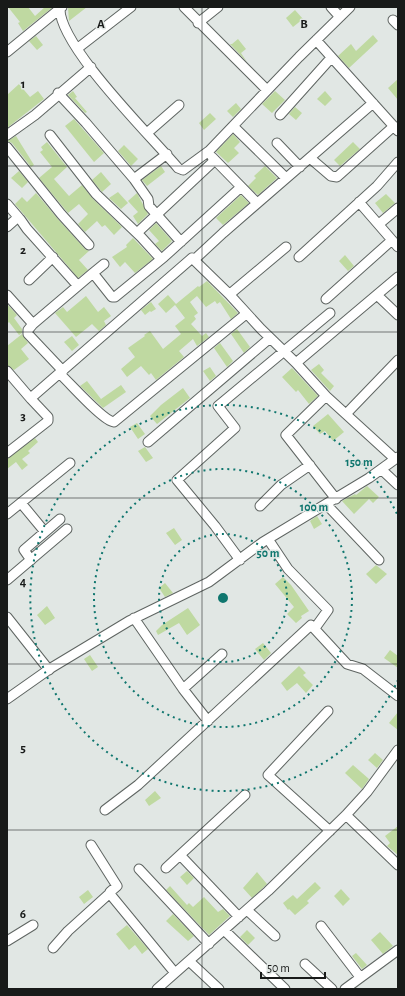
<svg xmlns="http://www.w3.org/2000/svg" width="405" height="996" viewBox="0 0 405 996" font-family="'Alegreya Sans',sans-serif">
<rect width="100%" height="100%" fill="#e1e7e4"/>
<path fill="#bfd9a1" d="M8,7H28L35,16L45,7H53L23,31L18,23L20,22Z
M68,7H87L69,21Z
M295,10L303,19L293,27L286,18Z
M373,35L378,41L349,68L338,56L351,44L356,51Z
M36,36L43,45L37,50L29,41Z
M238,39L246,49L241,53L247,62L230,44H232Z
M398,79V100L388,88Z
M19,84L30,97L38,91L44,99L7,128V95Z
M73,91L77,97L75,98L87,112L85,113L68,95Z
M275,91L285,100L272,113L262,104Z
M325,91L332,99L325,106L317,99Z
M236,103L241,109L233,117L227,111Z
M295,107L302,113L296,120L289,114Z
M210,113L216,119L204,130L199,123Z
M74,119L104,153L94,162L65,126Z
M233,134L240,142L234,148L239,153L228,163L216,152Z
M16,136L34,165L31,167L12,143L7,141Z
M47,142L67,167L54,179L69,196L82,185L92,198L122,227L114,235L105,225L102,227L97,221L85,232L78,224L88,214L79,204L68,213L39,178L52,167L40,152L43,150L41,147Z
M353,142L360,149L340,166L334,160Z
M124,145L138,159L131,166L118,151Z
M161,166L165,172L147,186L142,180Z
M265,166L277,178L258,195L248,186L256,178L254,176Z
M19,171L28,182L22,188L11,178Z
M101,172L111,184L102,192L92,180Z
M118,192L128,203L121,209L109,198Z
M36,193L57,218L85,249L89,251L79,260L88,270L78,278L15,204L22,197L27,202Z
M137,193L148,214L138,224L133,216L138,212L128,201Z
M386,194L395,203L383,213L375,203Z
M241,195L249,203L223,225L216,218Z
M156,223L172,241L162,251L155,244L159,241L149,230Z
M133,238L153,259L135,273L125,262L120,267L112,257L127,247L126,245Z
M345,255L354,266L348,271L339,261Z
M207,281L238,313L231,319L220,302L217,304L215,301L206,307L197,296L190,302L198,313L194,316L196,319L191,324L202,336L206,333L209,337L197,346L193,339L179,351L184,357L156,380L151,373L149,375L141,366L127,377L121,369L135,357L128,348L145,336L144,335L150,331L163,349L181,334L175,326L185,318L175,305L166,313L158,304L168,295L176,304L198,286L199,287Z
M86,296L98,312L104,307L111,316L104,321L106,325L99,331L92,324L76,337L55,313L63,307L67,312Z
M151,302L156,309L151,312L150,311L145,315L141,310Z
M7,304L17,315L14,318L22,329V333L19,335L9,322L7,324Z
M237,329L250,347L244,353L231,334Z
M22,334L28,343L21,349L29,359L14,370L7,365V346Z
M72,336L79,345L72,351L64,342Z
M220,343L233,361L227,367L214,348Z
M319,364L324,370L321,373L334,386L330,391L311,370Z
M210,367L216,376L210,381L203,371Z
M292,368L318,396L309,404L298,390L296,392L282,377Z
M87,381L101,399L121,385L126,392L103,408L80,386Z
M183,388L190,398L157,424L150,416L161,405Z
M328,414L344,432L333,441L325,431L320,434L313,426Z
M137,423L145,434L138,439L130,427Z
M35,438L38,442L28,451L30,453L22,459L28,465L22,470L16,462L7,469V459Z
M145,447L153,458L146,462L138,451Z
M367,486L379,497L373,503L369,499L354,514L342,501L355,494L356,495Z
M317,516L322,524L314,529L310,521Z
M174,528L182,540L175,545L166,533Z
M376,565L387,574L376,584L366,574Z
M283,577L291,585L309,611L301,616L302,618L296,623L287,614L294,607L275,584Z
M165,583L173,593L165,597L159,588Z
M47,606L55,618L45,625L37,615Z
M188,608L200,625L187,635L179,623L158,635L156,631L162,625Z
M263,643L271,653L264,660L255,649Z
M390,650L398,656V668L384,658Z
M90,655L98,667L92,671L84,659Z
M299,666L306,673L303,675L313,685L306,693L297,683L287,691L281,683Z
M398,712V730L389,723Z
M375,753L383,760L377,768L368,760Z
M353,765L369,779L362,789L345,773Z
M155,791L161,798L149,806L145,800Z
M398,826V855L387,846L390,843L385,836Z
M187,871L194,878L187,885L180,877Z
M257,872L267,884L252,898L243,888Z
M315,882L321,888L307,901L309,903L295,915L289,909L288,910L283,903L293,895L297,899Z
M170,886L187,905L189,903L193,907L204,897L218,912L223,909L230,916L209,935L166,890Z
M341,889L350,899L343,906L334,896Z
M88,890L93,897L84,904L79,897Z
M173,914L194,936L188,941L166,921Z
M127,925L148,949L142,954L135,945L129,950L116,934Z
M247,930L255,938L248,945L240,937Z
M380,932L393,946L383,954L371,940Z
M356,953L367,965L362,969L352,956Z"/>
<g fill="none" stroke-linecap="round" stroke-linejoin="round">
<g stroke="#5f6562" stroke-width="11">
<path id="minor" d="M60,7C57,44 152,137 178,168L183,170L209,151L299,57L350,7
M184,7L267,90
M331,7L340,17
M393,20L398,25
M198,23L218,7
M316,40L398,131
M78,48L131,7
M7,52L62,7
M58,93L86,123L134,179L148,199L149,206L181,242
M280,115L331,58
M233,126L286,178
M147,133L179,105
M7,135L35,115L91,67
M50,135L96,194L141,237L161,259
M277,143L300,167
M7,147L61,214L89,245
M212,157L257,203
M310,158L331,176L337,177L394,126
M134,179L167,154
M359,202L398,247
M7,204L19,218
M379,224L398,208
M7,227L16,219H20L27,229L78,286
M137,233L215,160
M299,257L377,186L398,162
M195,259L223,233L373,103
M93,273L104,264
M29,280L53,257
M230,294L286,247
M7,295L33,324
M377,295L398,315
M326,299L392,240
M296,363L398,277
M7,371L31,399
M63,371L28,334V330L33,324L93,273L112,297H115L164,257L241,187
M60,374C70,383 103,421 114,422L246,314
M326,396L286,435L336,499
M346,414L398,360
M148,442L270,338
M7,453L48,421V417L31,399L32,397L192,258L229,294L261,329L296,363L326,396L395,459
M382,470L398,485
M21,503L45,532
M326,504L379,560
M260,506L281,485L310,465
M7,514L70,463
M268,539L288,569L328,610L315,628
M31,560L24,550L60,519
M240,560L215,526L177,480L235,428L218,406L330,313
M7,580L67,529
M7,617L49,670
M134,618L183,689L208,721
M183,689L222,654
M7,699L51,668L129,621L209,582L263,542L369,478L398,457
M328,711L268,775L330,831
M105,810L138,785L311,625L347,664L363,669L398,696
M346,815L398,865
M91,845L117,886L110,892V894L175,973
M166,868L180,855
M139,869L209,944
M247,910L275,936
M239,917L180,855L245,795
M321,926L360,977
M224,930L285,989
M7,941L33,925
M53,948L68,931L110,893
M189,961L219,989
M305,964L332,989
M157,989L268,891L346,815L367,792L398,750
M345,989L398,950"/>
</g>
<use href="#minor" stroke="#fff" stroke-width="9"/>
</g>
<path fill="none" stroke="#181a19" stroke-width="1" stroke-opacity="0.55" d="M202,7V989M7,166H398M7,332H398M7,498H398M7,664H398M7,830H398"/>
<g fill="none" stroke="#0f766e" stroke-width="2" stroke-dasharray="2 4">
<circle cx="223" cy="598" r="64"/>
<circle cx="223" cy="598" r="129"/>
<path d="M398 680A193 193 0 1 1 398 516"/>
</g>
<g font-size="13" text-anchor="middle" font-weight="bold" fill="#181a19" stroke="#e1e7e4" stroke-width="3" stroke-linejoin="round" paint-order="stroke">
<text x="101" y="28">A</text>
<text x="304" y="28">B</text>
<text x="23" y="88">1</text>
<text x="23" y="254">2</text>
<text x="23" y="420">3</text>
<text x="23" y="586">4</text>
<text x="23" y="752">5</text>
<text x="23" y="918">6</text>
</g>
<circle cx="223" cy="598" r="6" fill="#0f766e" stroke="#e1e7e4" stroke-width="2"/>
<g font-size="12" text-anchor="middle" font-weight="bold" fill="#0f766e" stroke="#e1e7e4" stroke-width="3" stroke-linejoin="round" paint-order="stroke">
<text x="359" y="466">150 m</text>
<text x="314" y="511">100 m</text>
<text x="268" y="557">50 m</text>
</g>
<rect width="405" height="996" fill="none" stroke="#181a19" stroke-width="16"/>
<path d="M261 972v6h64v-6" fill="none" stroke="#181a19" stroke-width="2"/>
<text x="267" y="972" font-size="12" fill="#181a19" stroke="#e1e7e4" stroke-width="3" paint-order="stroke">50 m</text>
</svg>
